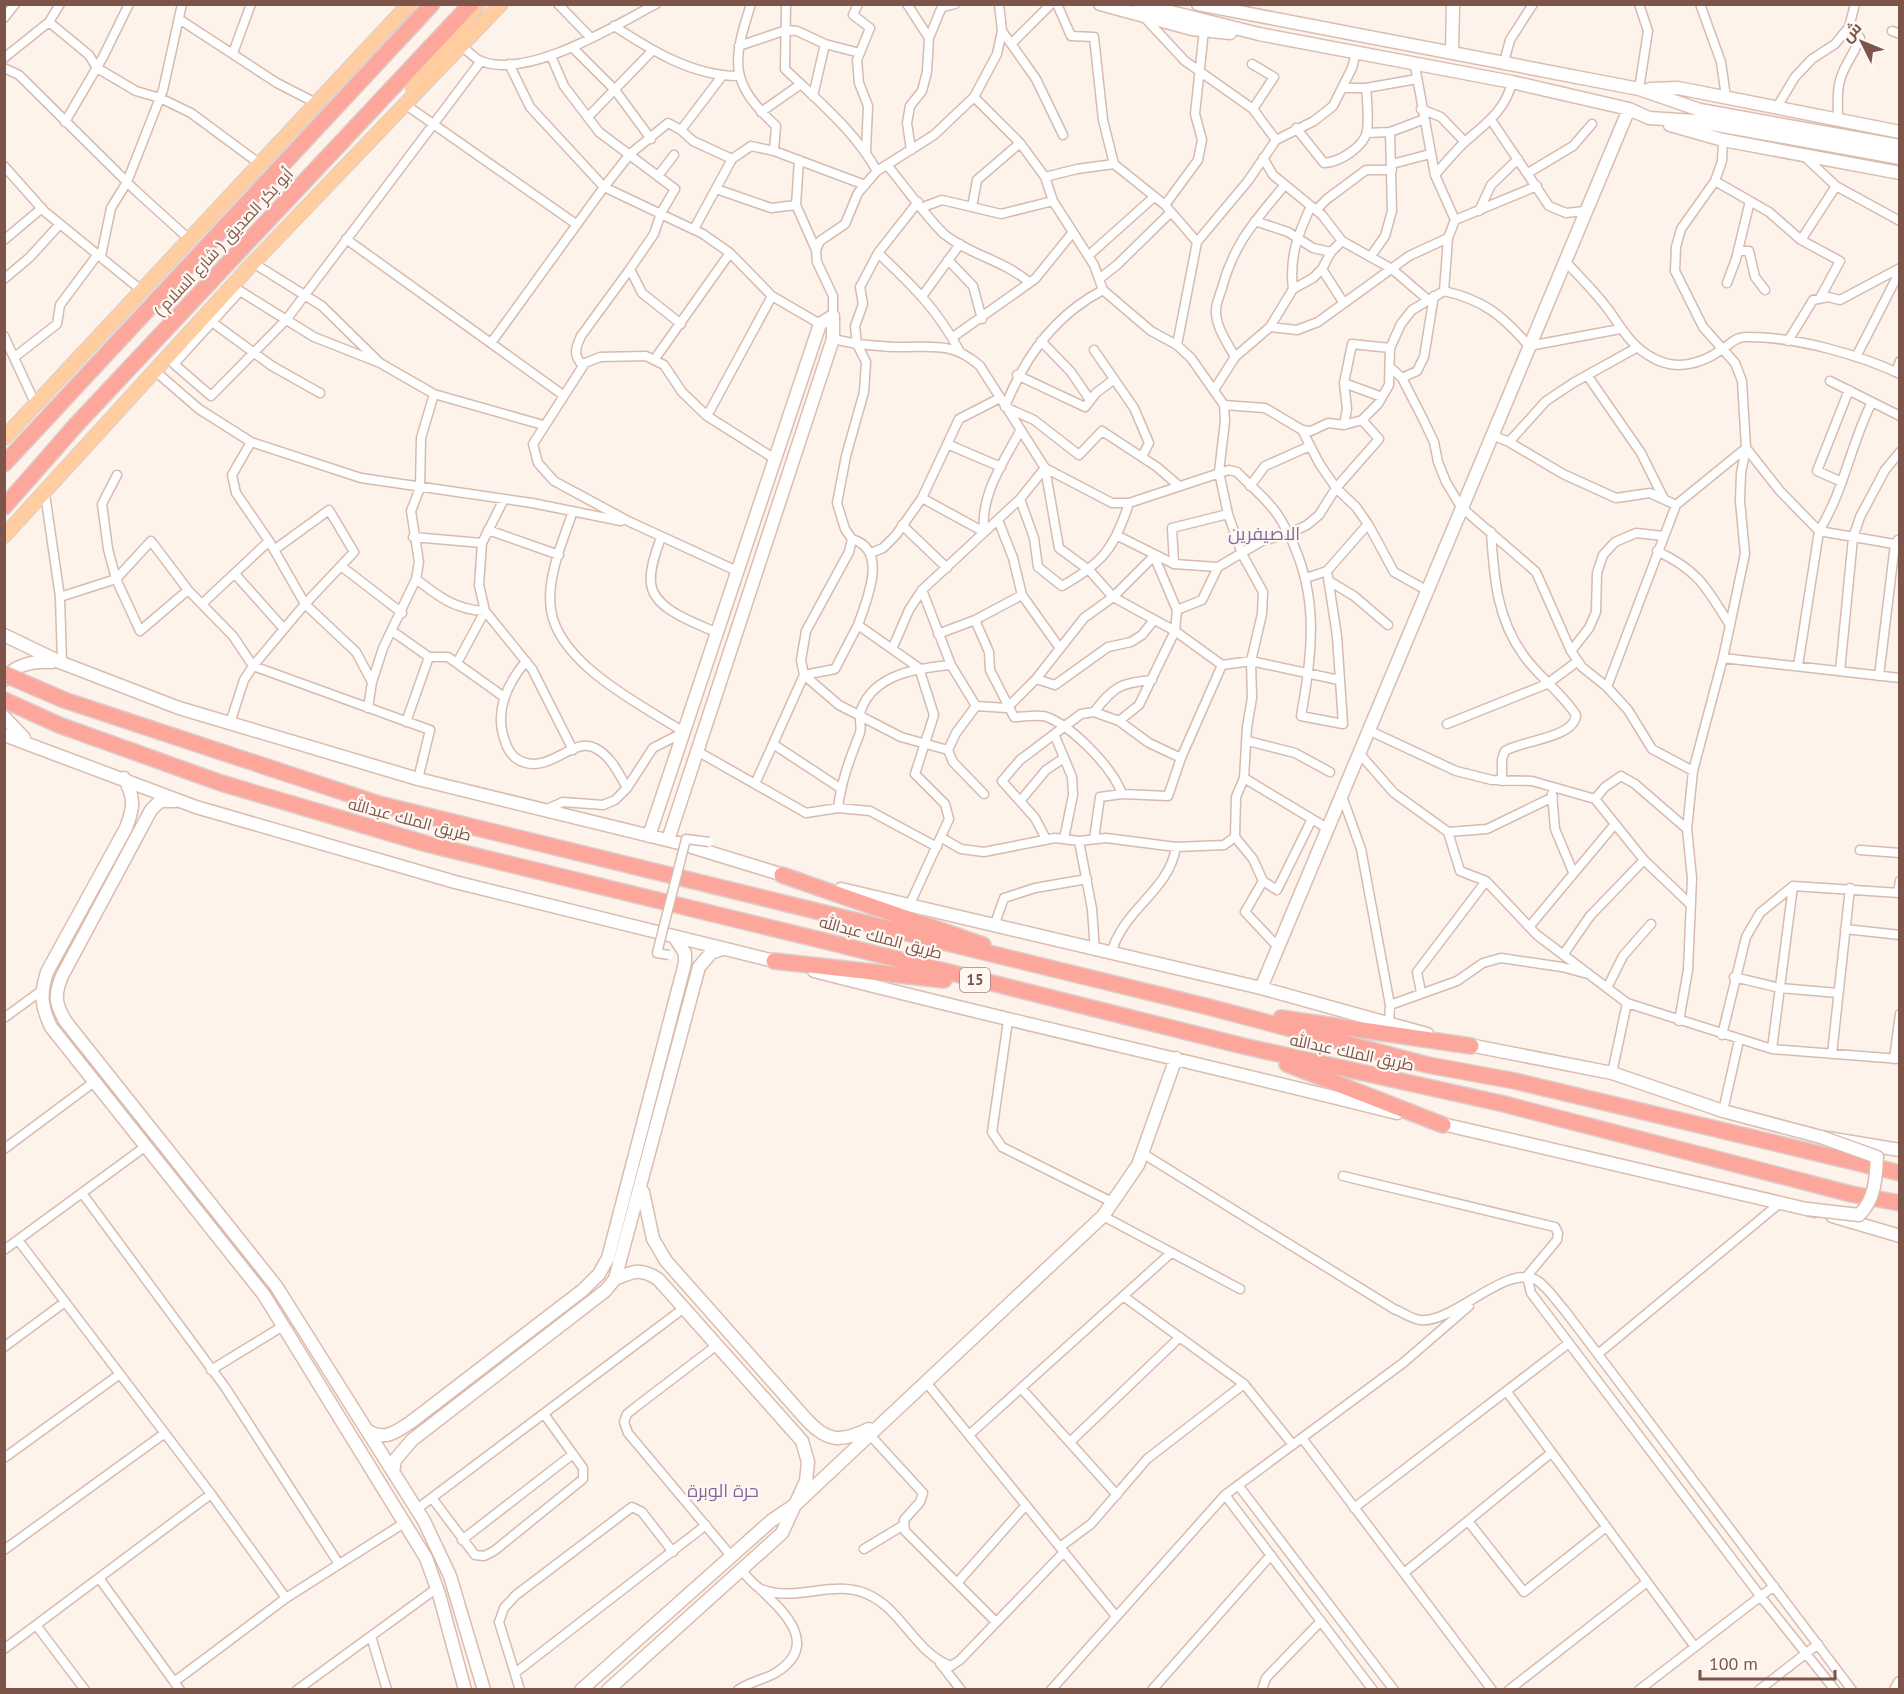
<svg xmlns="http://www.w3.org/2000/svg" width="1904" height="1694" viewBox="0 0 1904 1694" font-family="'PT Sans',Cairo,sans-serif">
<rect width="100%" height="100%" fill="#fef3ea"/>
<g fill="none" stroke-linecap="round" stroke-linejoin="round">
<g stroke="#d5bbb0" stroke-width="11">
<path id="street" d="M558,4L591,38
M751,4C732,63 729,82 776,126L774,151
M786,4L785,69C817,100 855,131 877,171
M858,4L853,15L870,28L857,60L859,83L868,106L866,151
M907,4L929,38
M1057,4L1071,36L1094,37L1103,120L1114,164L1165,205L1197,242
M1639,4L1648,31L1639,89
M1700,4L1721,62L1726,97
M943,7L955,4
M1144,17L1185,61L1253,109L1276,140
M4,18L15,4
M179,19L277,83L316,103
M49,22L89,55L97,68L136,91L160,98L191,113L260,164
M614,26C651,50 692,76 738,76
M1002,31L1036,79L1063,135
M1892,31L1900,34
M1011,44L1051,4
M739,46L786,30L797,31L825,44L860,53
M463,47C468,51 475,59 481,61C528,80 614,26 656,4
M573,48L615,90L651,139
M233,53L251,4
M551,56L564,86L599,132L675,189L661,213L654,234L630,269L642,293L681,324
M4,58L49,22L60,4
M1504,62L1510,40L1533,4
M509,64L530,107L604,187L703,234L730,253L772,296L820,324
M1252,64L1274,77L1253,109
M1415,66L1435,175L1455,220L1448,238L1444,291
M4,68L19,75L136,191L189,239
M1342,88H1366L1417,79
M813,96L825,44
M974,97L1020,143L1045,177L1053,201L1094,265L1103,290L1151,331L1177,345L1191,358L1224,405L1225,421L1219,472L1228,514L1242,554L1263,592L1262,614L1251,661L1222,665L1175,631L1113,597L1090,571L1059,548L1045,468
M406,105L576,224
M1777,107L1795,77L1812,59L1835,44L1849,27L1855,4
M1421,109L1441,117L1465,142
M761,112L801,84
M588,117L652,51
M1491,120L1549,206L1566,213L1584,211
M1838,120C1838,104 1836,87 1843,72C1848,60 1856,50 1860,38L1849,27
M65,122L103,57L129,4
M1296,128L1324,163C1340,162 1364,147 1367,131C1369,117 1367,101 1366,88
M681,130L693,141L732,159
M1367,133L1390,132L1422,120
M1723,140L1722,161L1715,181L1681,229L1676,247L1675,271L1703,327L1735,363L1742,381L1746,448L1780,491L1819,531L1900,545
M911,150L907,123L910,106L922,91L927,72L929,38L943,4
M1804,156L1836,186L1900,221
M1263,158L1273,175L1322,215L1342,241L1392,269L1427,299
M799,160L796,205L816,250
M1392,164L1430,154
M887,165C903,184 927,218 944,234C970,255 1003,260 1029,282
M4,166L44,211L141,290
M1528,173L1573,146L1592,124
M1435,175C1445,163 1455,151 1467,140C1487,123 1506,109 1512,82
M658,176L674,155
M1045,177L1077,169L1114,164
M1715,181L1769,212L1801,240L1840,261L1820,298
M716,189L771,208L796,205
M918,202L878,253L860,287L863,304L855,326L857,344C871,345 885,347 900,347C933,347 954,342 980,366L1045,468L1112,503H1129L1229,470L1237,472C1251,487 1271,502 1281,520C1320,586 1314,644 1301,716L1343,724L1337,636L1327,571
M1165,205L1198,160L1202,140L1195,114L1204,30
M923,207L942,200L972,207L977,180L1020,143
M972,207L1001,214L1053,201
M1316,210L1327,199L1366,170H1392
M1479,211L1491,185L1518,159
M1455,220L1537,186
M1255,221L1288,232L1313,248L1331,252
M694,229L732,159L751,146L774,151L865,185
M346,239L563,395
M4,240L42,208
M1801,240L1836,186
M1738,251H1749L1755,277L1765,290
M878,253C912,285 938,310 960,352
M101,256L111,208L127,182L163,90L182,4
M1088,256L1154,197
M1371,256L1385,236L1392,211L1390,132
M948,260L973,286L982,319
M1565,261C1576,273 1588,285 1599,298C1618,319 1626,344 1653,358C1676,371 1701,364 1721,350C1732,343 1736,336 1749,337C1795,337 1858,354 1900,374
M253,263L322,306L380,363L434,394L543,425
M1322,269L1343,302
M4,279L30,257L60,224
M1099,279L1117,265L1171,212
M1727,283L1736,259L1750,201
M1293,289C1289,257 1298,234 1311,206
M1103,290C1055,315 1024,358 1005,407L1034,420L1079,455L1102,431L1157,467L1179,486
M923,295L960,244
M833,316V296L817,262L816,250L820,241L845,224L858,193L877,171L934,135L974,97L997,54L1002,31L999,4
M212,322L272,366L320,393
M1270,327L1297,330L1318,322L1409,256L1448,238
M4,336L35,403
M953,337L1035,279L1073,232
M833,339L857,344L866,362L864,392L846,456L837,503L845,529L852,539L849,552L806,631L801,660L804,675L839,705L901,737L948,750
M1041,341L1071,372L1090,400
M1788,341L1813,300L1828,297L1840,300L1900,268
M491,343L604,187L630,154L668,123L681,130L722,76
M1177,345L1197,242L1248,181L1276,140L1314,121L1333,106L1352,68L1356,53
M1094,350L1134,408L1149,443L1142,457
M16,356L57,324L60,305L98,254
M1235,357C1228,344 1215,326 1216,310C1216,303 1220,295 1222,288C1234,243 1255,221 1284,186
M1856,357L1900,271
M654,360L730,253
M380,363L314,337L240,291L174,364L211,396L286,320L481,61
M583,366C573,355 575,349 581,336L630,269
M1391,368L1402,378L1423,419L1434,442L1438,462L1446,482L1461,507L1536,572L1571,651L1582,667L1607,687L1628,710L1652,749L1693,771
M155,371L199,409L251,442L361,478L532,503L621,521
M1896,372L1900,361
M1017,375L1085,407L1096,393L1113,380
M1587,375L1641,453L1664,499
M1402,378L1417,371L1424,357L1434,296
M1830,381L1900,416
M1344,383L1382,397
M1214,390L1235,357L1270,327L1293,289L1313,278L1322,269L1331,252L1342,241
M1224,405L1265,408L1302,430L1311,431L1328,423L1344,425L1362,420L1378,404L1389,385L1390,348L1401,324L1412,310L1444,291C1484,300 1503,316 1529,346L1620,329
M707,416L772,296
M1344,425L1347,409L1344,383L1352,344L1390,348
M1302,430L1319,463L1336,488L1356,507L1368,524L1394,572L1426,590
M1492,435L1509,442L1563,474L1616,498L1650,493L1676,505
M251,442L232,475L236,493L269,541L305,604L356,652L372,682
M1509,442L1546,401L1573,383L1636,348
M947,444L1001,467
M117,475L102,504L108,549L116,579L140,631L188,590
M1842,482L1817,471L1849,390
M1250,486L1265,466L1310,446
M45,494L60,597L62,663
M922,498L984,532
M504,499L482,543L479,585L485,611L532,669L573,750
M1020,499L1034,538L1038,567L1062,586C1103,563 1115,547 1129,503
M573,511C563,541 546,578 551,610C559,664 641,705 684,732
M998,520L1013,558L1022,595L1059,647
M902,525L947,568
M488,530L559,555
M984,532C980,495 1003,463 1020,431
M1491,532C1494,576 1496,618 1524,656C1539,677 1562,693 1576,715C1575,738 1520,741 1505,751L1502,759V781
M1118,536L1174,564L1218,567L1262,541L1288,534L1307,525L1319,515L1336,488L1379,439L1362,420
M413,537L482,543
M661,537C657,550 649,569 651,583C653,610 697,623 717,633
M852,539C889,550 867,599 858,625
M1657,551C1699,571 1706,587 1730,625
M871,553L883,548L896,535L922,498L959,419L1000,398
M1174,564L1172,528L1228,514
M341,566L402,613
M737,571L630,522L554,481L538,463L533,444L585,363L600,357L646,356L664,365L682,392L707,416L775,459
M235,574L284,629
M1306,578L1327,571L1368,524
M416,579C439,597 456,610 485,611L457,663
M1329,581L1354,596L1388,625
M922,590L951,665L976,706
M60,597L116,579L151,541L188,590L233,636L253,666L430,730L418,779
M203,603L269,541
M1177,610L1202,600L1218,567
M975,620L989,652L990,670L1014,717C1024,717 1038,714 1047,717C1073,727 1113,768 1122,794
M392,631L429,657H448L504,697
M938,634L975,620L1022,595
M893,647L909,610L922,590L1020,499L1045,468
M1571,651L1589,628L1596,612L1597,573L1603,555L1615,542L1636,533L1663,536
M1723,658L1900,678
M526,661C507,684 494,712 505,741C508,751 514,760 526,763C552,770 575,737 595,748C611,756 619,774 627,788
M1798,666L1819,531C1844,491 1851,443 1872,402
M1840,671L1853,538L1860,517L1885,470L1900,452
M1879,676L1895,544L1898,540
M1036,679L1055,685L1108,647L1131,642L1142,635L1154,620
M1607,687L1676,505L1746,448
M976,706L1007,708L1036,679L1084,618L1113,597L1154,556L1177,610L1175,631L1139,705L1119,721
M976,706L956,733L948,750L953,762L984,794
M368,708L372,682L383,648L416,579L419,562L411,511L420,488L421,438L434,394
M1094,712C1114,687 1119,683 1152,680
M406,722L429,657
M230,723L244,680L253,666L305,604L354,552L329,510L274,550
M1447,724L1547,684L1578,661
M1368,730L1456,771L1492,780L1532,781L1595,799
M1055,736L1072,777L1073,795L1064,839
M1248,741L1295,753L1330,772
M773,744L840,788
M697,751L806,813L838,808L870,811L937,847
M1359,753L1394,793L1448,832L1487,829L1553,797
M1244,778L1327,828
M755,784L804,675L835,669L858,625L919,668L934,715L915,774L945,804L949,819L909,906
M1552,794L1555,829L1573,872
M1342,796L1361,849L1390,1005L1389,1023
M1021,800L1046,770L1064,758
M838,808C841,782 850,758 860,733C862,725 858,718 861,710C874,674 917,668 951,665
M545,810L563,802L603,805L615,800L627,788L653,748L684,732
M1687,829L1635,784L1621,776L1605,787L1595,799L1644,860L1690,904
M1448,832L1460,871L1486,881L1537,935L1627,1003L1772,1049L1900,1059
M1235,837L1253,859L1263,881L1245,912L1278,947
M942,838L961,849L984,852L1055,838L1079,841L1106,838L1176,847L1224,845L1235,837L1236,797L1244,778L1247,727L1252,698L1251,661L1339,680
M1046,839L1035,818L1002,781L1020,760L1081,714L1094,712L1119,721L1149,743L1181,758
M1094,839L1100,797L1122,794L1168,796L1181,758L1222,665
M1079,841L1092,909L1095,951
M1860,850L1900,853
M1263,881L1277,890L1312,819
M1898,892L1900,881
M994,926L1004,898L1035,888L1087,879
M1529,927L1615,824
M1845,929L1900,935
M1111,954C1123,908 1169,892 1176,847
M1563,955L1590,916L1644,860
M1734,977L1780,988L1838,993
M1607,988L1623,956L1651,924
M1421,992L1417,972L1486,881
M1390,1005L1457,981L1483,963L1501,958L1562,967L1584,973
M4,1018L41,991
M1008,1021L992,1132L1002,1147L1112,1202
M1679,1021L1688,970L1692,878L1687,829L1693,771L1723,658L1745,554L1740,501L1741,473L1746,448
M1722,1035L1746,937L1760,913L1793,886
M1772,1049L1793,886L1900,893
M1832,1054L1850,888
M1894,1059L1900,1014
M1612,1073L1627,1003
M1723,1111L1739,1040
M4,1149L94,1082
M1142,1153L1394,1309C1402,1312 1412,1319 1420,1320C1454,1324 1508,1261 1538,1281C1549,1289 1557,1302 1566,1312L1852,1690
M1343,1176L1555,1227L1558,1233L1557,1240L1527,1276
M82,1193L225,1387L339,1564
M1103,1216L1240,1289
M18,1240L211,1494L286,1598
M4,1250L146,1146
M1527,1276L1531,1293L1761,1597L1835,1690
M1123,1296L1244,1384L1293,1445
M717,1345L637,1406L627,1414L624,1422L628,1433L732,1557
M4,1347L65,1302
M1598,1354L1780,1203
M211,1370L283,1326
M925,1381L1115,1615
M1021,1388L1117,1495
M1507,1392L1695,1647
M869,1434L923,1493L920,1502L904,1520L905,1531L996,1622
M969,1435L1171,1253
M1302,1438L1492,1690
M1070,1442L1180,1337
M4,1458L120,1374
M1238,1485L1394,1690
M1225,1495L1373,1690
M432,1498L475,1555L484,1556L494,1551L583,1479V1468L544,1414
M1354,1508L1569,1343
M417,1509L684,1308
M1468,1521L1524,1592L1606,1527
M462,1540L573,1454
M1060,1547L1091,1524L1147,1459L1244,1384
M864,1549L902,1526
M4,1550L165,1433
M741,1570C747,1576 754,1586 761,1589C795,1603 833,1579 867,1594C902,1609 916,1654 951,1666L960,1660L1064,1552
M1404,1573L1551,1453
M99,1578L180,1690
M957,1583L1026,1505
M36,1625L85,1690
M371,1636L387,1690
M4,1649L211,1494
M940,1663L961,1690
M515,1673L706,1525
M174,1682L286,1598L404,1523
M297,1690L437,1588
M520,1690L499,1622L504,1608L516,1595L632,1507L642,1512L673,1552
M738,1690C750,1681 765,1680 777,1672C820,1644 784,1612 760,1589
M1051,1690L1225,1495L1403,1363L1469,1306
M1152,1690L1271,1555
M1262,1690L1266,1678L1321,1621
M1509,1690L1647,1582
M1639,1690L1774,1586
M1759,1690L1818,1644"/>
</g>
<g stroke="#dbbcaf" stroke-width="15">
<path id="secondary" d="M1100,4L1192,29L1230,33
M1139,4L1259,34L1512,82L1629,109L1649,118L1695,121L1900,158
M1198,4L1639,89L1700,110L1900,146
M1452,52L1453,4
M1650,89L1678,88L1900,132
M1670,125L1723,140L1900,173
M4,635L62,663L179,708L418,779L679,843L790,877
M4,680C14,664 35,661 52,662
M4,717L24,738
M4,735L196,807L455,882L782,963
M124,778C135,798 134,807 126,828L47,972C40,994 41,1006 51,1027L264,1295L426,1558L439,1594L465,1690
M175,801H160L151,810L62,976C54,995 55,1004 66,1022L276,1286L424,1521L450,1576L484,1690
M649,836L820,324L833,316V339L668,840
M841,889L1261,988L1427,1034
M814,971C1008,1021 1203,1064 1397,1113
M1261,988L1629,109
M1464,1044L1612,1073L1723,1111L1821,1137L1900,1150
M1434,1122L1815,1211
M643,1192L653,1239L666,1261L806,1419C828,1443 841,1442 869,1429
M1832,1216L1900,1236
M368,1431C386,1441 395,1432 411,1422L583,1290L599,1274L608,1258L685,963V953L675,938
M393,1472L395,1460L412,1440L605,1291L615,1279L699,967L711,953L722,949
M581,1690L771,1521L796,1504L1103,1216L1138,1165L1176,1058
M608,1690L782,1533L806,1481L808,1462L802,1441L658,1279C640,1268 634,1271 615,1279
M1896,1690L1900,1683"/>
</g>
<g stroke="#dbcfcc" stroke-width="16">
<path id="primary" d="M413,88L478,4
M4,438L409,4
M4,536L253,263L501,4"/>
</g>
<g stroke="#dbcfcc" stroke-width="18">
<path id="highway" d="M4,464L432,4
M4,507L76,425L471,4
M4,700L59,725L221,783L427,844L833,943L1243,1046L1504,1104L1851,1194L1900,1203
M64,700L379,804L1205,1006L1428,1065L1515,1081L1900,1173
M782,875L983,945
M774,961L944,980
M1281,1018L1471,1046
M1287,1064L1443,1125"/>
</g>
<use href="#street" stroke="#fff" stroke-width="8"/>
<use href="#secondary" stroke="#fff" stroke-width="12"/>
<use href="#primary" stroke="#ffcda0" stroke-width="14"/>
<use href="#highway" stroke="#fda69c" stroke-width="15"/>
<g stroke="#d5bbb0" stroke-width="11" stroke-linecap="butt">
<path id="street-bridge" d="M669,955L657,953L686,839L709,842"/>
</g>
<g stroke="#dbbcaf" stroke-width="15" stroke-linecap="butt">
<path id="secondary-bridge" d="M1807,1209L1859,1215C1875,1200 1876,1178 1877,1157L1821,1137"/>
</g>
<g stroke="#dbcfcc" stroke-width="18" stroke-linecap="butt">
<path id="highway-bridge" d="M4,674L64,700"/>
</g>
<use href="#street-bridge" stroke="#fff" stroke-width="8"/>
<use href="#secondary-bridge" stroke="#fff" stroke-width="12"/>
<use href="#highway-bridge" stroke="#fda69c" stroke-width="15"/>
</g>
<g text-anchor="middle" stroke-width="4.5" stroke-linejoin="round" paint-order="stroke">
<rect fill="#fff8f2" stroke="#a4857c" stroke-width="1.5" x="960" y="968" width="30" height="24" rx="4.5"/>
<g font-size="15" font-weight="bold" fill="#7d5449">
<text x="975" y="985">15</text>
</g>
<g font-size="16" fill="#7d5449" stroke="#fff8f2">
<text transform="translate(223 242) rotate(-47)" y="6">( شارع السلام ) أبو بكر الصديق</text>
<text transform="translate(410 819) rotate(15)" y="6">طريق الملك عبدالله</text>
<text transform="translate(881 937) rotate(15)" y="6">طريق الملك عبدالله</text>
<text transform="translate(1352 1052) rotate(12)" y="6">طريق الملك عبدالله</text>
</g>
<g font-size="18" fill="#8366a0" stroke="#fff8f2">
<text x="1264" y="540">الاصيفرين</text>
<text x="723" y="1497">حرة الوبرة</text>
</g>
</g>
<rect width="1904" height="1694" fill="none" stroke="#7d5449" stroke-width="12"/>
<g transform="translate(1862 42) rotate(313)" stroke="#fff8f2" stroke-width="4.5" paint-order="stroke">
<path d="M0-4.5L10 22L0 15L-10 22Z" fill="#7d5449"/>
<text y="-9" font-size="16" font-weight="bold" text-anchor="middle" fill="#7d5449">ش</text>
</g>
<path d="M1700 1670v9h135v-9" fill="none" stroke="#7d5449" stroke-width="3"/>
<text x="1709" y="1670" font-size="18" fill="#7d5449" stroke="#fff8f2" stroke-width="4.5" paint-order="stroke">100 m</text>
</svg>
